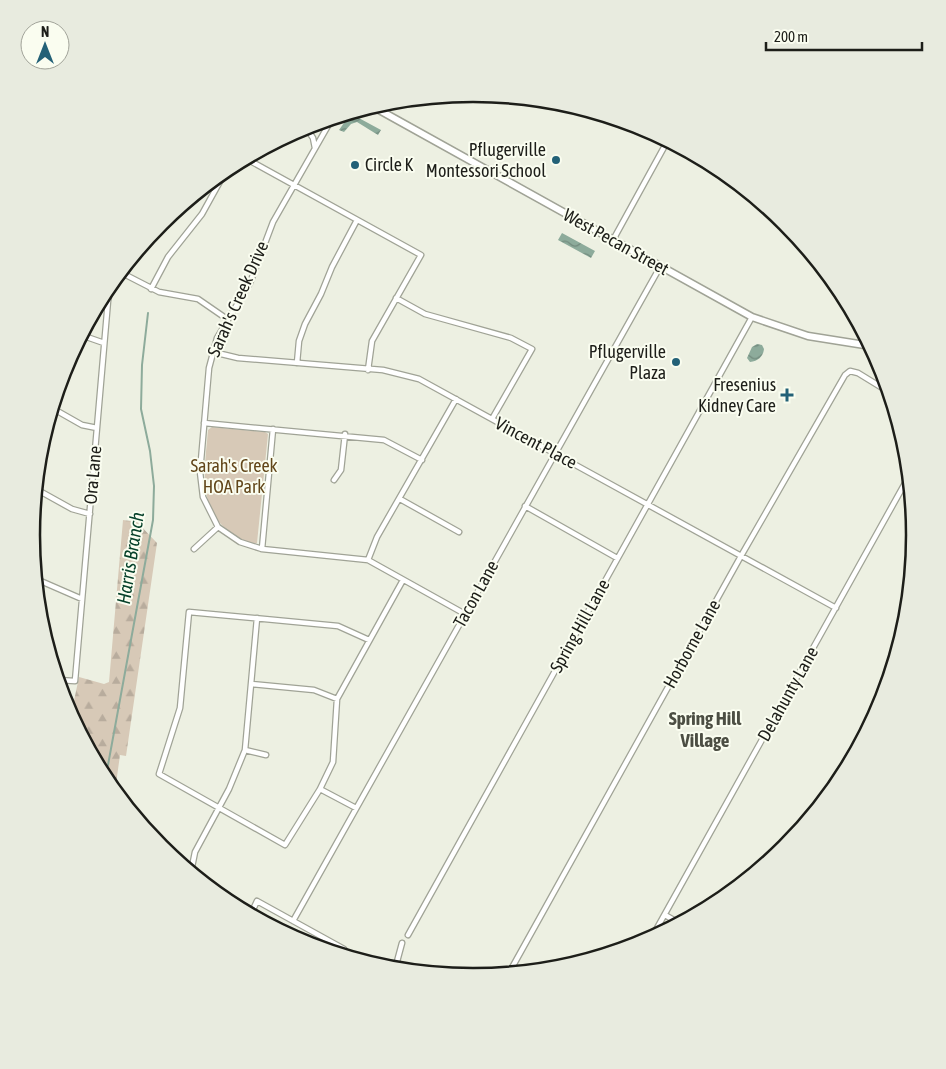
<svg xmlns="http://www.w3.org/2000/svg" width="946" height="1069" viewBox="0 0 946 1069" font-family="'Asap Condensed',sans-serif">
<defs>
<pattern id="forest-firs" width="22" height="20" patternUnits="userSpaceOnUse" patternTransform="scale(1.25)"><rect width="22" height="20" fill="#d7c9b7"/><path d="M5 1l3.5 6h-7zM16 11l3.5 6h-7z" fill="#b8ac9d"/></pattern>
<pattern id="water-waves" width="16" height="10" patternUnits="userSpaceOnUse" patternTransform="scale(1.25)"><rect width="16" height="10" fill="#8dab9b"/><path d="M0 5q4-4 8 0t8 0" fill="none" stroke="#738b7e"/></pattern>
</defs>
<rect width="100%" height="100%" fill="#edf0e2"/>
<path fill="url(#forest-firs)" d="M123,520L137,522L157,543L126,756L120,755L115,791L106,780L71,715L79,677L104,684L109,682Z"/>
<path fill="#d7c9b7" d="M212,427L265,432L268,434L257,543C249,545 240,539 233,534C196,510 205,468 208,430Z"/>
<path fill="url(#water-waves)" d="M357,117L381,130L378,135L357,122L351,124L344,132L339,130L346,120Z
M562,233L595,251L591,258L558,240Z
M757,344L762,345L764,349C763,357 758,361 750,362L747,358L752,347Z"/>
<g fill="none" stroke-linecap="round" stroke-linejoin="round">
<path stroke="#8dab9b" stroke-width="2" d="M103,775L108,765L153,520L154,486L150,451L141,409L142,365L148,313"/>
<g stroke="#a0a396" stroke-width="7">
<path id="minor" d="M333,117L273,222L250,283L217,338L209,368L200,472L203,497L218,527L240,542L262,549L368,560L465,614
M314,123H330
M305,126L313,138L315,148
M245,158L421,255L372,341L368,370
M613,240L668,140
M120,272L159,292L198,299L227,319
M151,289L168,257L202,214L228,167
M396,298L425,314L511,338L532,349L492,419
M81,335L104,343
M213,352L238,358L383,370L419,379L836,608
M297,363L299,341L305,324L321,294L332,267L357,220
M52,408L82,425L97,428
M204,423L384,440L422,460
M334,480L341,470L345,434
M36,489L72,509L90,514
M400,499L459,532
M525,506L617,558
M194,549L218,527
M262,549L273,429
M368,560L377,537L456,399
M36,579L82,599
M369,640L338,626L189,612L180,708L159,774L285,845L320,789L333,762L337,699L403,580
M58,680L75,681L108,301L110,291L120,272
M251,684L314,690L337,699
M245,750L266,755
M320,789L356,808
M191,872L195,852L229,789L245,750L257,618
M251,914L257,901L344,949L341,954
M665,915L679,923
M293,921L660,267
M408,935L752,317
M652,937L909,476
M395,969L402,943
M509,973L741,556L845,375L850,371L858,373L889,392"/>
</g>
<g stroke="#a0a396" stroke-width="9">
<path id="secondary" d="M372,106L752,317L808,336L871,346"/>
</g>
<use href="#minor" stroke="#fff" stroke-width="4.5"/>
<use href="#secondary" stroke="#fff" stroke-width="6"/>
</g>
<g fill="#236177" stroke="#fafdf0" stroke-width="2">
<circle cx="556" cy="160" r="5"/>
<circle cx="355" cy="165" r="5"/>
<circle cx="676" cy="362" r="5"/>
<path d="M784.5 387.5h5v5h5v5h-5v5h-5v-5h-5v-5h5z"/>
</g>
<g text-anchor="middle" stroke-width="4" stroke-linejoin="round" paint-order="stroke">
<g font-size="18" fill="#1d1e19" stroke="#fafdf0" text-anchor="end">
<text x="546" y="156">Pflugerville<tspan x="546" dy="21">Montessori School</tspan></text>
<text x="365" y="171" text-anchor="start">Circle K</text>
<text x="666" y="358">Pflugerville<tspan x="666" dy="21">Plaza</tspan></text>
<text x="776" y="391">Fresenius<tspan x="776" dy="21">Kidney Care</tspan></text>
</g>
<g font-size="18" fill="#1d1e19" stroke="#fafdf0">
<text transform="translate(616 242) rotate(29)" y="6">West Pecan Street</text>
<text transform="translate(238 299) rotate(-66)" y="6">Sarah's Creek Drive</text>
<text transform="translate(536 443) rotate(28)" y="6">Vincent Place</text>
<text transform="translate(93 475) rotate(-85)" y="6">Ora Lane</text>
<text transform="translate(476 594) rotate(-61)" y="6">Tacon Lane</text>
<text transform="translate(580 626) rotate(-61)" y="6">Spring Hill Lane</text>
<text transform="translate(692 644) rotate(-61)" y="6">Horborne Lane</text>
<text transform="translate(788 694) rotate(-61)" y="6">Delahunty Lane</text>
</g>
<g font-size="18" fill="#62461a" stroke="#fafdf0">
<text x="234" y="472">Sarah's Creek<tspan x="234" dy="21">HOA Park</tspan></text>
</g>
<g font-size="19" font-style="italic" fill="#06412a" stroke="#fafdf0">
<text transform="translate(130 558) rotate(-81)" y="7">Harris Branch</text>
</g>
<g font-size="19" font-weight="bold" fill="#4c4e43" stroke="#fafdf0">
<text x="705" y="725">Spring Hill<tspan x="705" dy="22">Village</tspan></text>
</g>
</g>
<path d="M0 0H946V1069H0ZM40 535a433 433 0 1 1 866 0a433 433 0 1 1-866 0Z" fill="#e8ebdf" fill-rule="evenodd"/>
<path fill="none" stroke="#1d1e19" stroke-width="2.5" d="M40 535a433 433 0 1 1 866 0a433 433 0 1 1-866 0Z"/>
<g transform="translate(45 45)"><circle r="24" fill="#fafdf0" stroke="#a2a49a"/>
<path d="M0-4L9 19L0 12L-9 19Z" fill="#236177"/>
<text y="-8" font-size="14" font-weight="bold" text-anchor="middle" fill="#1d1e19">N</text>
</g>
<path d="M766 42v8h156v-8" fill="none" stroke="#1d1e19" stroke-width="2.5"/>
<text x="774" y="42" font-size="15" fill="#1d1e19" stroke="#fafdf0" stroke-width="4" paint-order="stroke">200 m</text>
</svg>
